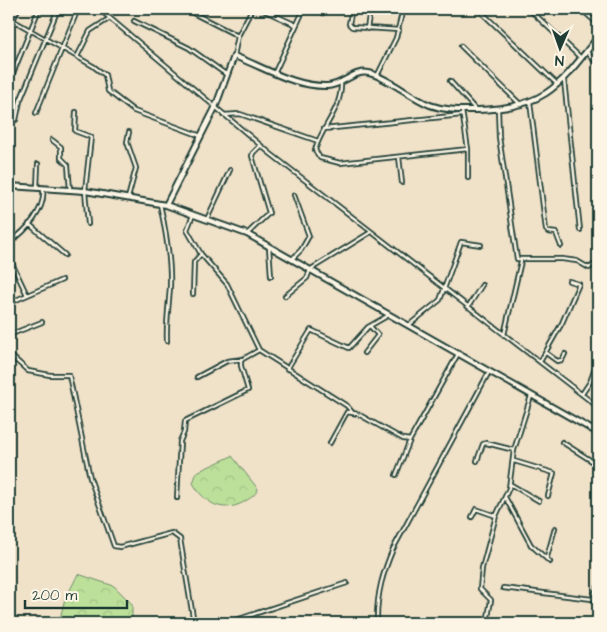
<svg xmlns="http://www.w3.org/2000/svg" width="607" height="632" viewBox="0 0 607 632" font-family="'Architects Daughter',sans-serif">
<defs>
<pattern id="forest-crowns" width="20" height="18" patternUnits="userSpaceOnUse" patternTransform="scale(1.25)"><rect width="20" height="18" fill="#bce09a"/><path d="M2 6a3 3 0 1 1 6 0M12 15a3 3 0 1 1 6 0" fill="none" stroke="#a1c185"/></pattern>
</defs>
<rect width="100%" height="100%" fill="#f0e1c9"/>
<filter id="ink" filterUnits="userSpaceOnUse"><feTurbulence type="fractalNoise" baseFrequency=".02" numOctaves="2"/><feDisplacementMap in="SourceGraphic" scale="10" xChannelSelector="R" yChannelSelector="G"/><feConvolveMatrix kernelMatrix="1 2 1 2 8 2 1 2 1" color-interpolation-filters="sRGB"/></filter>
<g filter="url(#ink)">
<path fill="url(#forest-crowns)" stroke="#6e8e67" d="M232,456L258,489C255,496 250,498 244,502C222,514 204,503 193,483L197,472Z
M78,574L114,586L132,604V623H59L64,602Z"/>
<g fill="none" stroke-linecap="round" stroke-linejoin="round">
<g stroke="#1f3d34" stroke-width="6">
<path id="street" d="M99,9L271,154L598,407
M185,9L238,36
M261,9L296,25
M318,9L323,13
M352,9L349,24L352,27L399,30
M478,9L557,84
M529,9L581,58
M581,9L598,24
M9,18L93,66L105,75L108,91L134,111L201,136
M134,21L189,48L227,75
M367,29L370,9
M9,30L18,9
M461,46L521,105
M587,52L598,65
M234,56L238,36L252,9
M77,57L90,31L110,18
M275,72L304,9
M377,76L396,38L403,9
M564,80L580,230
M450,81L476,110
M9,83L39,9
M341,83C342,109 322,126 315,150L320,158L340,163L468,149
M530,102L546,230L548,232L556,233L561,246
M498,109L499,137L517,259H562L577,261L589,268L598,262
M462,111L468,149V178
M76,112L75,131L91,137L85,191L88,224
M36,113L78,9
M223,115L240,114L318,141
M16,120L20,101L58,9
M324,129L462,115
M9,134L13,187
M52,140L61,147V158L68,165L70,190
M399,157L402,183
M37,188L38,164
M128,198L136,168L127,142L129,132
M160,204C165,227 171,262 170,286C169,305 166,322 167,341
M193,215L187,230L201,254L227,284L259,350L347,406L352,412
M207,219L230,170
M29,224L65,255
M247,234L269,213L252,156L253,153L260,146
M9,243C26,231 46,210 43,189
M269,247L271,276
M9,257L27,295
M292,259L301,250L309,236L294,195
M311,269L371,232
M193,294L194,262L201,254
M285,296L307,278L310,270
M9,303L62,280
M468,307L482,285
M409,325L440,300L461,242L481,245
M9,335L42,322
M504,335L521,261
M364,353L378,335L370,326
M546,353L557,361L562,360L565,354
M9,354L28,371L50,375H69L90,478L114,546L120,547L172,533L180,539L194,623
M540,362L562,323L579,284L569,281
M287,369L311,330L349,348L368,327L389,315
M197,377L227,361L243,359L259,350
M582,394L590,382L598,360
M562,442L598,465
M330,443L347,412L358,414L403,439L410,440L458,354
M477,461L483,444L486,443L514,450
M514,461L554,473L548,496
M396,475L410,440
M510,484L539,501
M505,497L531,545L550,562
M177,498L180,441L184,432L185,421L248,390L241,366V359
M472,517L476,509L496,516L509,488L514,450L531,396
M547,557L555,528
M503,588L592,599L598,587
M377,619C377,592 383,573 393,549L489,372
M227,623L347,583
M487,623L491,600L480,589L482,568L496,516"/>
</g>
<g stroke="#1f3d34" stroke-width="8">
<path id="secondary" d="M9,186L85,191L166,205L247,234L598,433
M166,205L215,108L234,56C264,67 294,87 327,86C342,86 355,69 369,73C387,77 410,97 430,105C446,111 462,110 478,110C546,108 559,86 598,37"/>
</g>
<use href="#street" stroke="#fcf5e5" stroke-width="2.5"/>
<use href="#secondary" stroke="#fcf5e5" stroke-width="4"/>
</g>
</g>
<rect width="607" height="632" fill="none" stroke="#fcf5e5" stroke-width="30"/>
<rect x="15" y="15" width="577" height="602" fill="none" stroke="#1f3d34" stroke-width="2" filter="url(#ink)"/>
<g transform="translate(560 48) rotate(182)" stroke="#fcf5e5" stroke-width="4" paint-order="stroke">
<path d="M0-4L9 19L0 12L-9 19Z" fill="#1f3d34"/>
<text y="-8" font-size="14" font-weight="bold" text-anchor="middle" fill="#1f3d34">N</text>
</g>
<path d="M25 600v8h102v-8" fill="none" stroke="#1f3d34" stroke-width="2.5"/>
<text x="32" y="600" font-size="15" fill="#1f3d34" stroke="#fcf5e5" stroke-width="4" paint-order="stroke">200 m</text>
</svg>
